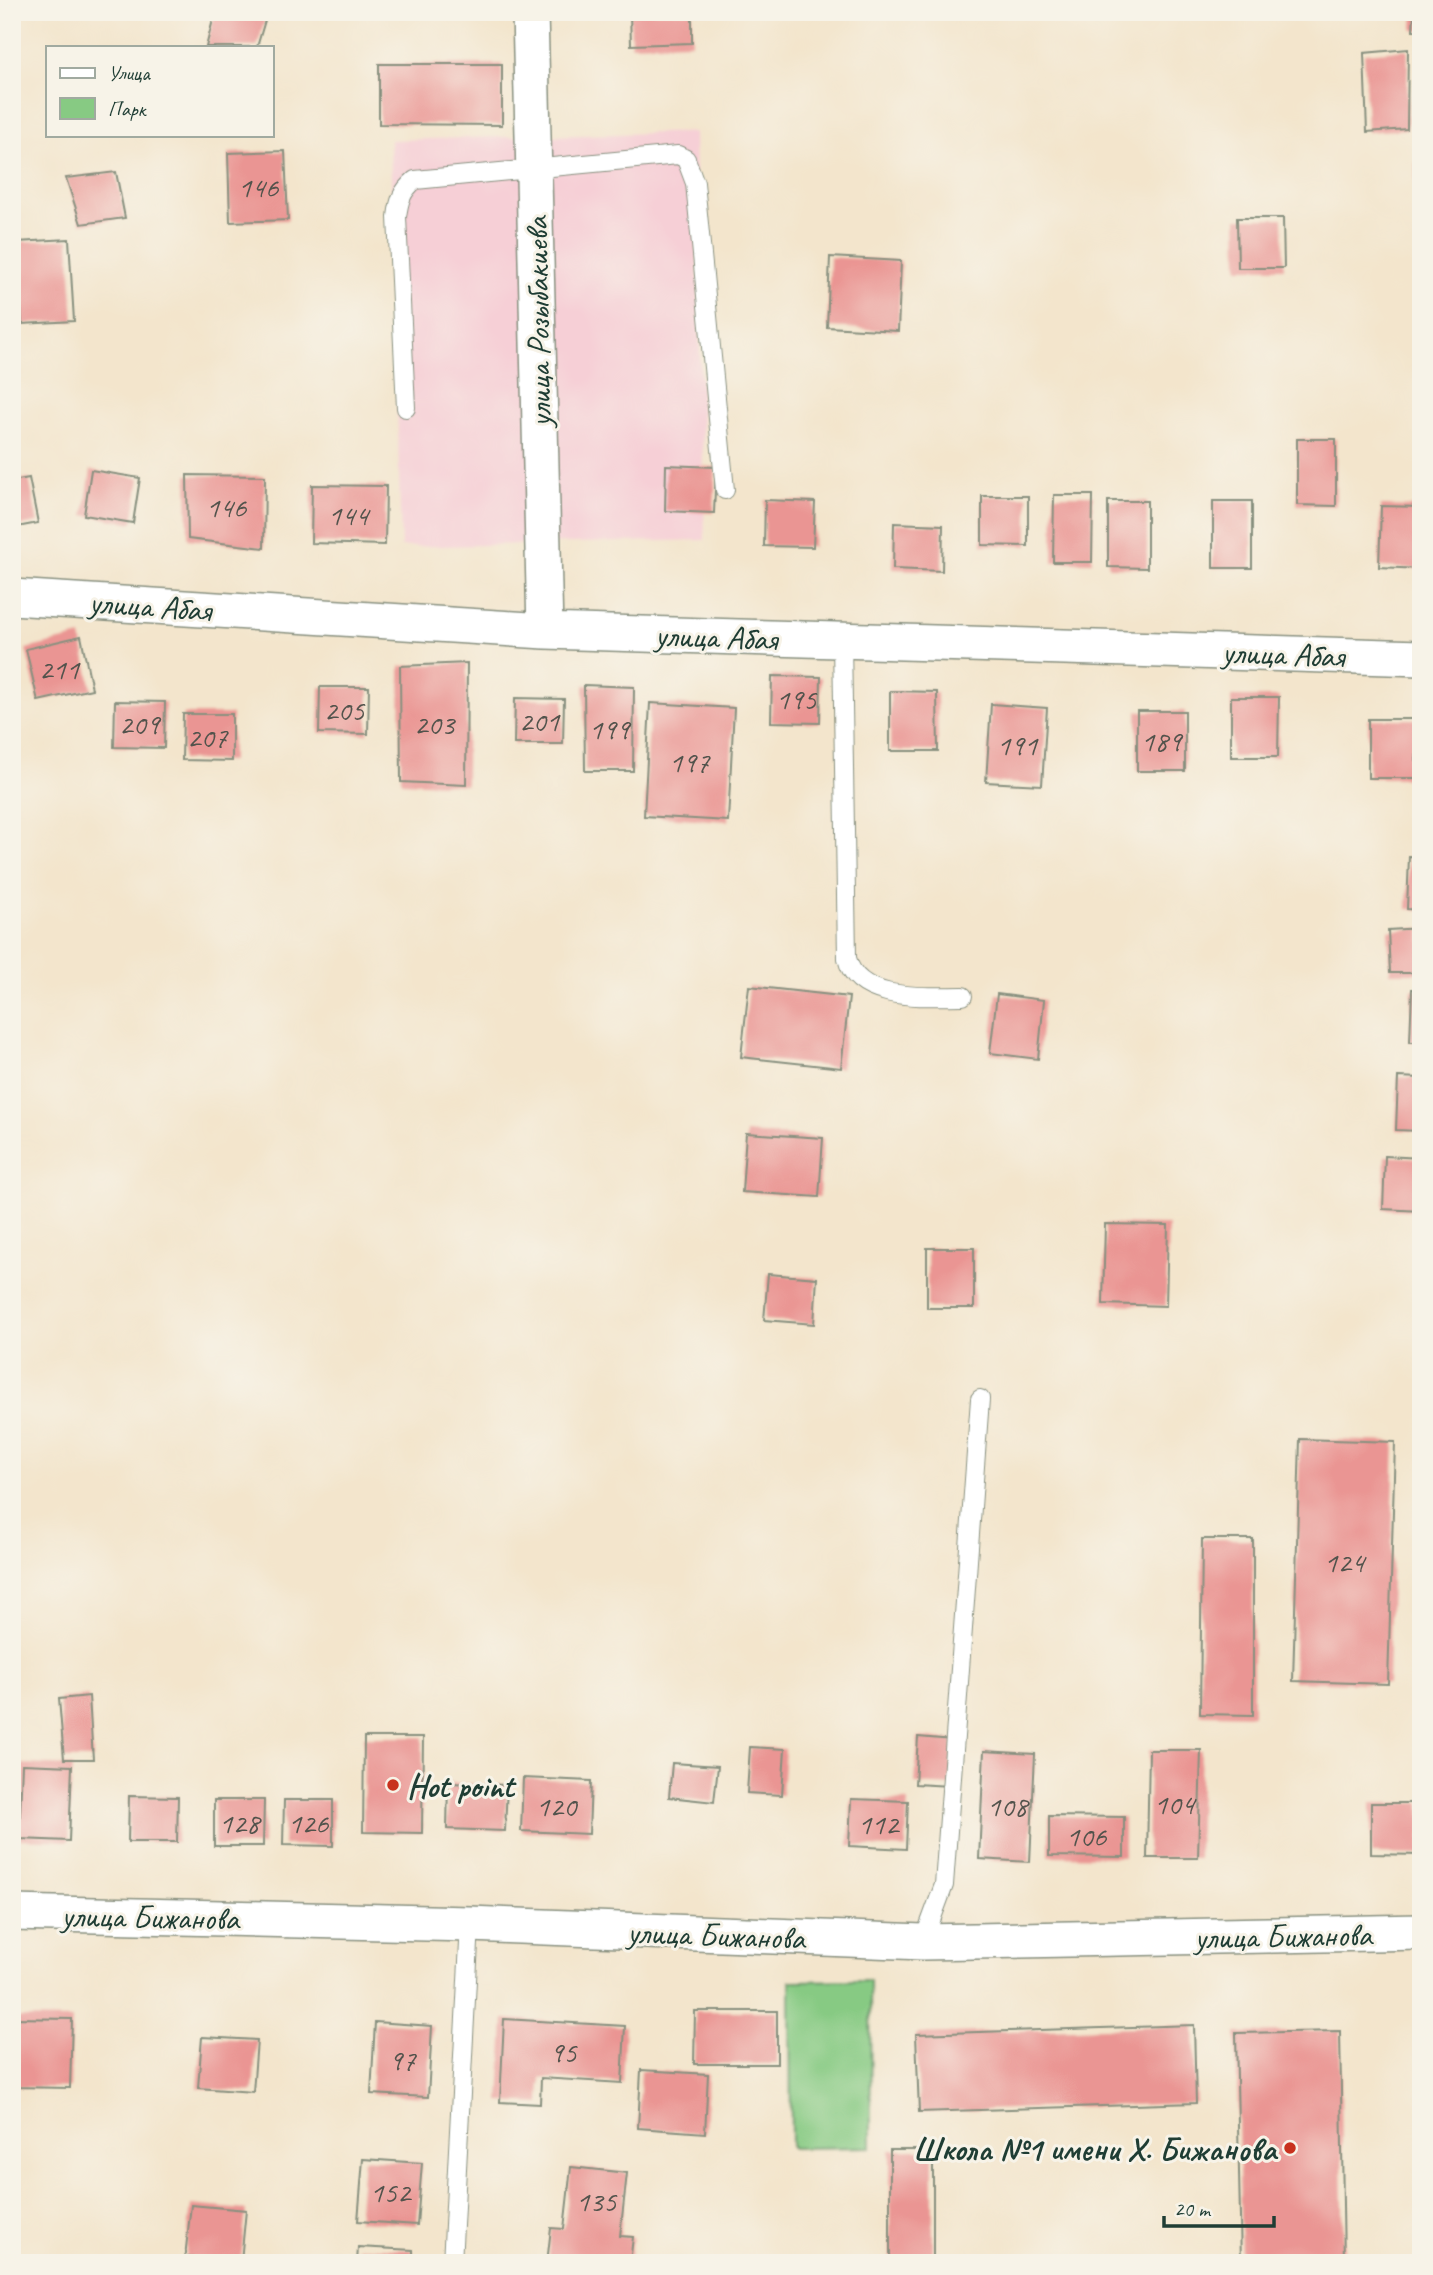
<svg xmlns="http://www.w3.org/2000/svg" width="1433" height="2275" viewBox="0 0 1433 2275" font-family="Caveat,sans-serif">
<rect width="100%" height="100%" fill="#f7f3e8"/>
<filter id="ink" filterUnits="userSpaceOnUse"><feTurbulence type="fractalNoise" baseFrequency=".0143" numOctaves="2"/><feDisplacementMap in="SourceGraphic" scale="14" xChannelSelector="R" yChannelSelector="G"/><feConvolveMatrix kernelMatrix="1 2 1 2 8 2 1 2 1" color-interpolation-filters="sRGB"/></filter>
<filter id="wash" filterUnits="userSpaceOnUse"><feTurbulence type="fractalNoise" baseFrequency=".00686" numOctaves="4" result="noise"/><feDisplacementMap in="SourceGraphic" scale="28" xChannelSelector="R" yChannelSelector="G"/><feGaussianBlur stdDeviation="1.57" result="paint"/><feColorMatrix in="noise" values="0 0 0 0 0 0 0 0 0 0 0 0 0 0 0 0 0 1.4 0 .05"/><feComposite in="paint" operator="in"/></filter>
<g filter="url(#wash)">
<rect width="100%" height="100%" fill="#f3e5cc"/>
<path fill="#f6cfd6" d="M694,132L705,540L401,547L390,140Z"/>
<path fill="#87ca83" stroke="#53845c" stroke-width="2" d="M870,1980L871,2147L791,2148L790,1981Z"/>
<g id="blocks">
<path fill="#ea9593" d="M215,12H250L266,17L257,47H206Z
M630,12H692V43L631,45Z
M1414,12H1421V31L1413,30Z
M1408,49L1407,129L1367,132L1364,53Z
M379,64H502V125L379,124Z
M285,151L288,220L230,222L228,153Z
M1415,163H1421V212H1416Z
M116,172L125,218L81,224L66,178Z
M1237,218H1283L1284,268H1238Z
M69,239L74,321L22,324L17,242Z
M830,257L901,261L898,331L827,327Z
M1297,439H1336V506L1297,505Z
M666,465L716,467L714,513L665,511Z
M91,470L140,478L133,523L84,515Z
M187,475L265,476L264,548L188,539Z
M29,478L38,523L12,528V481Z
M312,485L386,486L385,545L311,543Z
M1054,495H1093L1092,562H1053Z
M982,496H1028V546L982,545Z
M765,500L815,502L813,547L764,546Z
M1108,501H1147V568L1108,567Z
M1213,501H1252V568H1213Z
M1381,506L1421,507V569L1379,567Z
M894,523L943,525L942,571L893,569Z
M81,636L92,689L38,701L26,649Z
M467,663L466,785L401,782L400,666Z
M772,676L821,677L820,723L771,722Z
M584,685L634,687L633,771H585Z
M320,687H369L368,734L319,733Z
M890,691L937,692L938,751H890Z
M1231,697H1279L1278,757H1231Z
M515,698L564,699L563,744H514Z
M115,701L165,702L164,748L114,747Z
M650,703L734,708L728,821L644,816Z
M991,704L1047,708L1042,785L986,782Z
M1137,711H1185V771H1137Z
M183,714H232V761L182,760Z
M1368,719H1416V778H1368Z
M1409,856L1421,857V910L1407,909Z
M1421,928V973H1390L1388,930Z
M749,986L849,997L841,1068L741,1057Z
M1412,989H1421V1042H1410Z
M997,994L1044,1000L1038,1059L990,1053Z
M1398,1077L1421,1078V1131L1396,1130Z
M746,1133L823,1138L819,1197L742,1192Z
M1385,1156L1421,1158V1211L1383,1209Z
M1105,1224L1168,1225L1166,1306L1103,1304Z
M1421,1241V1260H1419L1416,1242Z
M927,1248H974V1308H927Z
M768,1274L817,1278L814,1324L764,1320Z
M1300,1439L1395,1442L1388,1684L1293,1681Z
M1202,1539H1253V1715L1200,1714Z
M89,1696L93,1759H64L59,1699Z
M364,1737H423L422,1833L363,1832Z
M918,1737L953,1740L950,1786L915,1784Z
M750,1747L785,1749L782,1795L747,1793Z
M1149,1750H1201L1198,1858H1147Z
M984,1751L1035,1754L1030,1862L979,1859Z
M672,1763L718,1766L714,1802L669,1797Z
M22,1764L72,1766L69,1841L19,1839Z
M523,1778L591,1781L589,1834L521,1831Z
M448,1783L507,1785L505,1831L447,1829Z
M129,1796L178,1797L177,1842H128Z
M851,1799L908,1801L906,1849L849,1846Z
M214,1800H264L263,1846H214Z
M284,1800H333V1846L283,1845Z
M1371,1803H1421V1855L1371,1854Z
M1049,1816L1124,1817V1857L1049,1856Z
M695,2011H777V2064H694Z
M12,2018L72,2019L70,2088L12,2087Z
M504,2019L625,2026L622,2083L541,2078L540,2104L500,2102Z
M375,2022L432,2026L428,2097L371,2094Z
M1194,2025L1196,2103L919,2112L916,2034Z
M1340,2031L1344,2263H1241L1236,2033Z
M202,2037L257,2040L253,2092L198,2088Z
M641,2070L708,2074L705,2133L638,2128Z
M890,2150H933V2263H890Z
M363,2159L422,2163L417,2225L358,2221Z
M571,2167L627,2173L620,2236L633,2237L630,2263H547L551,2228L564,2229Z
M191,2205L246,2210L241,2261L185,2257Z
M358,2247L413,2250V2263H357Z"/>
</g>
</g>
<g filter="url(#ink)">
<use href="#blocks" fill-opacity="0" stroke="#899180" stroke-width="2"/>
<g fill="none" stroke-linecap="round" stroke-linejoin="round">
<g stroke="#899180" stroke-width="20">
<path id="service" d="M406,408L397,217C399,200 402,191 415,180L678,155L686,159L695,183L725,490
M842,640L847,958C857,1003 928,996 963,996
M923,1942L944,1885L980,1399
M452,2263L470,1924"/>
</g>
<g stroke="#899180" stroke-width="38">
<path id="minor" d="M530,12L545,631
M12,597L545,631L1421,658
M12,1913L470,1924L923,1942L1421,1932"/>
</g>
<use href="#service" stroke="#fff" stroke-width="18"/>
<use href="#minor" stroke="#fff" stroke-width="35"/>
</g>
</g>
<g fill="#c8321e" stroke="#f7f3e8" stroke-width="2.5">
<circle cx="393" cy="1785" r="7"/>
<circle cx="1290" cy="2148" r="7"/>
</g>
<g text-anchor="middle" stroke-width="6" stroke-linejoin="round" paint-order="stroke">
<g font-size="30" fill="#52534c">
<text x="258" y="197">146</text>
<text x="226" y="517">146</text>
<text x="348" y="525">144</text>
<text x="59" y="679">211</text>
<text x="796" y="709">195</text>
<text x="344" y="720">205</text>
<text x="539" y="731">201</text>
<text x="139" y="734">209</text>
<text x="434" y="734">203</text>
<text x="609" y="739">199</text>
<text x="207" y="747">207</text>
<text x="1161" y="751">189</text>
<text x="1017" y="755">191</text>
<text x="689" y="772">197</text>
<text x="1344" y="1572">124</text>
<text x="1174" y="1814">104</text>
<text x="556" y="1816">120</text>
<text x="1007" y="1816">108</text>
<text x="239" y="1833">128</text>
<text x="308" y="1833">126</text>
<text x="878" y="1834">112</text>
<text x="1086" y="1846">106</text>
<text x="563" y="2062">95</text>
<text x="402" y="2070">97</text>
<text x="390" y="2202">152</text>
<text x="596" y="2211">135</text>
</g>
<g font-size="33" fill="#1f3d34" stroke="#f7f3e8">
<text transform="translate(537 322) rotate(-91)" y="12">улица Розыбакиева</text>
<text transform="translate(150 605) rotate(4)" y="12">улица Абая</text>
<text transform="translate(716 636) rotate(2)" y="12">улица Абая</text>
<text transform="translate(1283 653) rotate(2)" y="12">улица Абая</text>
<text transform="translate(150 1916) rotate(1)" y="12">улица Бижанова</text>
<text transform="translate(716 1934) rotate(2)" y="12">улица Бижанова</text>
<text transform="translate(1283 1935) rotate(-1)" y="12">улица Бижанова</text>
</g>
<g font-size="33" font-weight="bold" fill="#1f3d34" stroke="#f7f3e8" text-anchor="start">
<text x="407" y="1797">Hot point</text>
<text x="1276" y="2160" text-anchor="end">Школа №1 имени Х. Бижанова</text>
</g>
</g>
<rect width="1433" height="2275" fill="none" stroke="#f7f3e8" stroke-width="42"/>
<rect x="46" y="46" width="228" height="91" fill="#f7f3e8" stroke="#a1aaa0" stroke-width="2"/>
<rect x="60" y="68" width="35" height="10" fill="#ffffff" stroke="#a1aaa0" stroke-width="2"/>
<text x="108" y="80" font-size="21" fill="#1f3d34">Улица</text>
<rect x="60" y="98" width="35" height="21" fill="#87ca83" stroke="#a1aaa0" stroke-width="2"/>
<text x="108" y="116" font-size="21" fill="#1f3d34">Парк</text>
<path d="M1164 2216v10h110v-10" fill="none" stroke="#1f3d34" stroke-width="3.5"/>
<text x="1174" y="2216" font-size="21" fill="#1f3d34" stroke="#f7f3e8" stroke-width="5" paint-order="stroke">20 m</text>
</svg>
